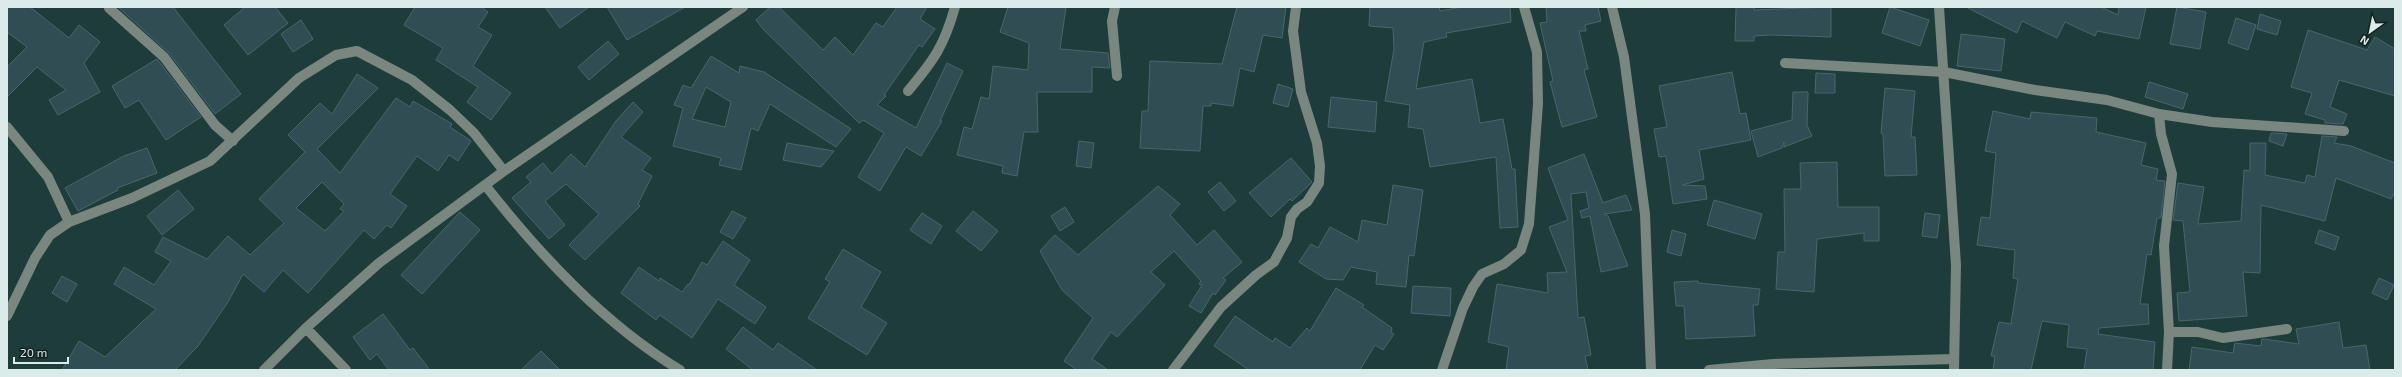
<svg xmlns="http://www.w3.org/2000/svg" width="2402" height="377" viewBox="0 0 2402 377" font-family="'Exo 2',sans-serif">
<rect width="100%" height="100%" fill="#1e3d3a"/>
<path fill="#2f4d53" stroke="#48666d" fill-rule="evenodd" d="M7,7H30L69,38L79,25L100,42L84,63L100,92L58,115L49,100L66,90L37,67L7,97V67L27,47L7,32Z
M118,7H173L241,94L215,114L169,53Z
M245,7H275L288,23L248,55L224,25Z
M415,7H481L488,12L478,27L492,35L473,66L511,93L491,120L467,102L478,87L436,60L443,48L404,25Z
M545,7H589L560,28Z
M607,7H685L627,40Z
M770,7H779L823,50L835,37L853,55L876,23L883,27L897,7H927L920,19L935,29L922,47L919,45L884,95L886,96L877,105L916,128L947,63L963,71L940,121H942L921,156L906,147L880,191L858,177L884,133L863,120L859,123L763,29L756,20Z
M1008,7H1066L1060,49L1108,53L1110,68L1092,67V92H1037L1038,132H1024L1017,176L1002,173L1003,166L957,155L964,127L972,129L981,97L989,99L993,66L1028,70L1029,43L1000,32Z
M1237,7H1286L1282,38L1263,35L1254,72L1240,68L1233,106L1211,103V106H1203L1200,151L1140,148L1142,111H1148L1150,61L1222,64Z
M1370,7H1439L1440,11L1462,7H1510L1511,22L1446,33L1447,37L1424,42L1416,89L1472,79L1480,123L1503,119L1512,169H1515L1518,227L1500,228L1496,157L1430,167L1423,129L1408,127L1410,105L1385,101L1394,49L1393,28L1369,26Z
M1546,7H1598L1601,21L1585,25L1586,31H1579L1588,69L1584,70L1597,117L1562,127L1550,82L1553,81L1540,23L1547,22Z
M1736,7H1754V10L1831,7V37L1772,35L1754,36V41H1735Z
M1890,7L1929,20L1920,46L1882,33Z
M1966,7H2101L2118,15L2119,7H2146L2139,39L2097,31L2095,36L2065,22L2057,38L2022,21L2017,33Z
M2177,7L2206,12L2200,49L2170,44Z
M2260,14L2281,21L2277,35L2257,29Z
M2236,18L2256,25L2248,50L2228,43Z
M301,20L313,39L293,52L281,34Z
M2308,30L2367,50L2375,37L2395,49V96L2339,80L2330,107L2347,114L2343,124L2325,123V120L2305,114L2312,93L2291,87Z
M1961,34L2005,39L2001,71L1957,66Z
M608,41L619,54L589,80L578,67Z
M711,56L739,73L740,66L764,72L851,129L836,147L770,104L758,131L751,128L741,170L719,165L721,158L673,146L683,108L674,105L683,85L691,88ZM706,87L731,102L725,127L692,119Z
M157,59L201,117L166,140L139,100L125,108L112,86Z
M1732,72L1740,114L1746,113L1751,140L1699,150L1704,179L1682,185L1705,186L1707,199L1673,204L1666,156L1659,157L1654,129L1667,127L1659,86Z
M1816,73L1835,74V93H1815Z
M357,74L378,88L317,149L340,173L396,98L410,107L413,101L452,124L450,127L471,141L458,161L449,155L438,171L417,156L390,194L407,206L391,228L387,225L374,239L364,230L308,293L283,270L264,292L243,274L228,302L198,346L175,370H62L79,341L105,357L156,309L114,284L124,267L154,285L171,261L155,252L163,237L207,259L228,236L250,255L284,223L259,199L305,152L288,135L320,103L332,114ZM322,182L344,204L340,209L344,211L325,231L296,208Z
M2149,82L2188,94L2183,109L2145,97Z
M1278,84L1293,89L1288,107L1273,103Z
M1885,88L1915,91L1911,137H1915L1917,175L1885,176L1883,134L1881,133Z
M1793,92H1808L1807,125L1812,136L1784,147V142L1782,148L1758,157L1751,131L1792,120Z
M1331,97L1377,102L1375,132L1328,127Z
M633,102L643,112L621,137L651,158L642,170L652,176L638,204L640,206L585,260L569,245L599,214L566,184L545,201L565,225L549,239L512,198L531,182L526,177L543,163L552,174L571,154L585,167L616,121Z
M1993,111L2030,119L2031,112L2097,118L2096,132L2146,143L2141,165L2158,169L2156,180L2165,181L2161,218H2157L2151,255L2147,254L2140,304H2148L2149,324L2099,328L2098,334L2155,342L2153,370H2084L2087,349L2067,347L2069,325L2042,321L2031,370H1993L1995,356H1991L1999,322L2011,324L2018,279L2013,278L2015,250L1977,245L1981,217L1990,218L1996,153L1985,151Z
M2271,133L2287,134L2283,146L2269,141Z
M2322,136L2337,137L2334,143L2351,146L2395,163V192L2391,199L2336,178L2325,221L2261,205L2260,273L2243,272L2247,316L2179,321L2177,293L2190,292L2183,221L2173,220L2178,183L2204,187L2198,224L2241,221L2244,170L2250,171V143H2266L2265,175L2305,183L2307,175L2315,177Z
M1079,141L1094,143L1091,168L1076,166Z
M787,143L834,151L821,167L783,160Z
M147,148L157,173L117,188L118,190L78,211L65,188L124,156Z
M1584,154L1603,203L1626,195L1632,210L1604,214L1608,216L1628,266L1601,272L1590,216L1582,218L1580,211L1589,208L1586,192L1571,194L1578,318L1584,317L1591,355L1585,356L1588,370H1506L1509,347L1488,342L1497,284L1548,293L1547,273L1567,272L1549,227L1568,220L1548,168Z
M1291,158L1312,182L1292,201L1290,199L1271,217L1249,193Z
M1837,162L1838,207H1879V241H1864V233L1817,239L1814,292L1776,289L1778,252H1785L1784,189H1801L1800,163Z
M1220,182L1236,201L1224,211L1208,192Z
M1393,185L1423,190L1414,256L1409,255L1406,287L1376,284L1377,272L1351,267L1343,280L1326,279L1299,262L1311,244L1318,248L1330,227L1358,242L1362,220L1387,225Z
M1158,186L1180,204L1170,215L1197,245L1214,230L1242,262L1223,278L1226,280L1215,295L1213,293L1201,313L1189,306L1202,285L1199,284L1201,281L1174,251L1151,272L1165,285L1117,337L1111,332L1092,359L1108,370H1077L1064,361L1093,318L1062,290L1040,251L1055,235L1078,255Z
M178,190L194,209L162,235L147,216Z
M1714,200L1762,214L1755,239L1707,225Z
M1065,207L1074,222L1060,231L1051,216Z
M732,211L746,218L733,239L720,232Z
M973,211L998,231L981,251L956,231Z
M460,212L480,230L422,294L401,275Z
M922,213L942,226L931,244L910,230Z
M1925,213L1940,215L1937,238L1922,236Z
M1672,230L1686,234L1681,256L1667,252Z
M2319,230L2339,237L2335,250L2315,243Z
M723,241L750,260L734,285L766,307L755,324L718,299L692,338L660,315L656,320L621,293L639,267L659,281L660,278L682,292L688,284L689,285L702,262L707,265Z
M843,249L881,272L861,307L887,323L867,355L808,318L830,282L825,279Z
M62,276L77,284L67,302L52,293Z
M2379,278L2394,285L2387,300L2372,293Z
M1698,281V283L1760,289L1758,305H1753L1755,336L1686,339L1684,306H1676L1674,282Z
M1413,286L1451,288L1450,316L1411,313Z
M1336,288L1364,305L1362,307L1392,328L1391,332L1394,334L1383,350L1375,345L1360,370H1249L1214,346L1235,316L1273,342L1275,338L1290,348L1307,328L1310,331Z
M383,314L410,350L413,348L430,370H389L377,354L370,360L353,337Z
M2339,322L2343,348L2366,345L2370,370H2189L2192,347L2233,353L2235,343L2261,346L2262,339H2264L2299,344L2296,329Z
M743,327L773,350L778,343L817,370H753L726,349Z
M541,351L560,370H521Z"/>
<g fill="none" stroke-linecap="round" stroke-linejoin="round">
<path stroke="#7a8680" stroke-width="10" d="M1115,7L1112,21L1117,76
M1612,7L1624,57L1645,214L1651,370
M1939,7L1956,265L1954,370
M109,8L164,57L215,125L233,141
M1785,63L1944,72L2035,90L2107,100L2159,114L2212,122L2344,131
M908,91C934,60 944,46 955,7
M2159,114L2161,134L2172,174L2164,246L2169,332L2167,370
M7,127L48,177L69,222
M485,185C540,255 604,324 680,370
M7,316L35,258L50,235L69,222L132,198L210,161L299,78L336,55L357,51L412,80L450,110L474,133L504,171
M306,328L346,370
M2169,332H2198L2223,338L2287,329
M264,370L306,328L379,263L504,171L743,7
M1173,370L1221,307L1256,275L1274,262L1287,238L1291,217L1297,209L1307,202L1319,183L1320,166L1317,143L1301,92L1293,31L1296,7
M1442,370L1463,308L1473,287L1482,274L1504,264L1521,250L1529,224L1538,104L1537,52L1524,7
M1709,370L1773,364L1954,359"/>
</g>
<rect width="2402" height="377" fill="none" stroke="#daebe9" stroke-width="16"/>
<g transform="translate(2370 32) rotate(213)" stroke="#142120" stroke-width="3" paint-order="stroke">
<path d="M0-3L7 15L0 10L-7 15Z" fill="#daebe9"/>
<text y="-6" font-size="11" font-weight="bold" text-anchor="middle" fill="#daebe9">N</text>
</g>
<path d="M14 357v6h54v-6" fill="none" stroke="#daebe9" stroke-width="2"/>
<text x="20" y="357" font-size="12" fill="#daebe9" stroke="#142120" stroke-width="3" paint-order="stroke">20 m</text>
</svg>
